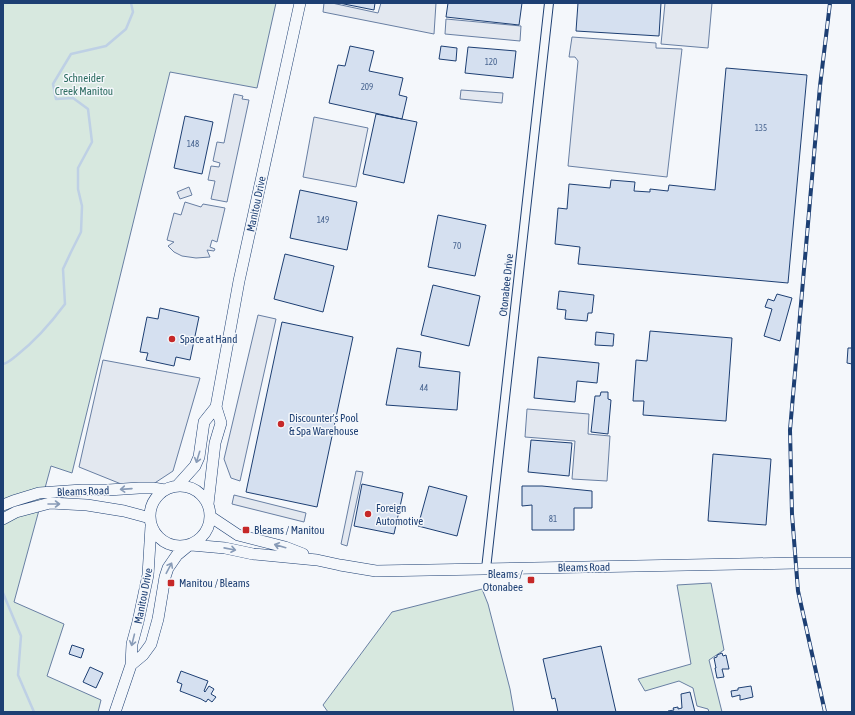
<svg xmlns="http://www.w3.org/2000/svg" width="855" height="715" viewBox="0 0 855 715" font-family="'Asap Condensed',sans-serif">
<rect width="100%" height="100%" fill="#f4f7fb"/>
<path fill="#d7e8df" stroke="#687fa3" d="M3,3H276L257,88L170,72L72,473L51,466L14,602L64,624L47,676L101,700L98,712H3Z
M711,583L724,650L709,660L722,712H709L708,709L697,706L693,688L679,681L645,691L638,679L691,664L677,585Z
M482,589L488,604L510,689L514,712H328L323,705L392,612Z"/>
<path fill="#e3e8f0" stroke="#687fa3" d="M324,3H332L378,13L381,3H436L434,34L323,12Z
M665,3H712L708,48L661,44Z
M446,19L521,26L520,41L445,34Z
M572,37L656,43V48L682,49L667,177L568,166L578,61L575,57H569Z
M461,90L503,93L502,103L460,99Z
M234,94L243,96L242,99L249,100L227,202L211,199L215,181L208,180L211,166L219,167L220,163L213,161L217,142L224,143Z
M314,117L368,128L356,187L303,177Z
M189,187L192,195L180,199L177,192Z
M185,202L201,207L203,204L225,208L217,242L212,240L210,247L215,249L214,251L207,250L210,257L196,258L182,256L174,252L168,246L174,242L167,240L174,213L181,215Z
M258,315L276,319L240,481L231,478L224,459Z
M103,360L200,378L173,471L141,492L79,467Z
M527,409L589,414L588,434L610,436L607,481L572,479L575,441L525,437Z
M356,471L363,472L347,546L341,544Z
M234,495L306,513L304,522L232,504Z"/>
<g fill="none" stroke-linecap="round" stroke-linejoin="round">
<path stroke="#bed0e5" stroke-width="2.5" d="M3,364C8,363 12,359 16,356C35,341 51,323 65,304L63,269L71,252L81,232L82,206L78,189V168L92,142L88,109L73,98L56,99L53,84L71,54L106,46L126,29L133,12L131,3
M3,593L21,636L18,675L34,712"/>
</g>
<path fill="#d5e0f0" stroke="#1d3f73" d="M339,3H375L374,10Z
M448,3H522L519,25L446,17Z
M578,3H661L659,36L576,31Z
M350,46L374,51L369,71L403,78L399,95L407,97L402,119L329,103L338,65L345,66Z
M441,46L457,48L456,61L439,59Z
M468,47L516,51L513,78L465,73Z
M726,68L807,75L788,283L578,264L580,247L555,244L558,208L567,209L569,184L610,188L611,180L635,182L634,191L650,192V189L668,191L669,185L715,190Z
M376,114L417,122L404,183L363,174Z
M185,116L213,122L202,174L174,168Z
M300,190L357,202L347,250L290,238Z
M438,215L486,225L475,276L428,267Z
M285,254L334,266L323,312L274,299Z
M433,285L480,296L469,346L421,335Z
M559,291L594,295L592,313H588L587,321L565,319L566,310L557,309Z
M777,294L792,298L780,341L764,336L772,309L765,307L768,299L774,301Z
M160,308L199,317L190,360L176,357L174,366L146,360L148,353L140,352L147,317L158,319Z
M282,322L353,337L317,507L246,492Z
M650,331L732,338L726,421L643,415L644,401H633L636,360L647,361Z
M596,332L614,334L613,346L595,345Z
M397,348L421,352L419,367L460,372L457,410L386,405Z
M848,348H852V364L847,363Z
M538,357L599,363L597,383L577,381L575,402L534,398Z
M601,392H608V399L611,400L608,434L591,432L595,396H600Z
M531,440L572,443L569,476L528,472Z
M713,454L771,459L766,525L708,521Z
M362,484L403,493L394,534L354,526Z
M429,486L467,496L457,536L418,526Z
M522,486H542L592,491V508H574V530H532V505L522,506Z
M72,645L84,649L81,658L69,654Z
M601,646L616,712H558L555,698L552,699L543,659Z
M722,653L723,656L726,655L729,669H722L724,677L717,678L715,668H716L714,658L717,657V655Z
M90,667L103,673L96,688L83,682Z
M181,671L208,681L204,691L205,692L209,686L214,689L211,694L216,697L212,702L208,699L206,702L201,699L180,691L182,684L177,682Z
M751,686L753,697L740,700V695L732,697L731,691L738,690V688Z
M690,692L695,712H668V711L674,710L673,708L678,707V709L682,708L681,694Z"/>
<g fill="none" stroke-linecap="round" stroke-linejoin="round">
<g stroke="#1d3f73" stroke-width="10">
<path id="street" d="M486,569L549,3"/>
</g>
<g stroke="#1d3f73" stroke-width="12">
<path id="secondary" d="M150 516a30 30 0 1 1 60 0a30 30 0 1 1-60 0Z
M177,486L195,466L199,457L204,422L216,407
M208,504L215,443L221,423L216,407L239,281L300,3
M3,505L13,501L39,493L82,490H108L139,488H153L165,490
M211,517L238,535L285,547L303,554
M3,519L16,512L50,503L87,505L124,511L150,518
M191,545L225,548L253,554L317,560L340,565L376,571L796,563H852
M131,665L143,655L151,644L158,619L165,577L168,568L177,555L188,546
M115,712L131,665L132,644L138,622L148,575L151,526"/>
</g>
<use href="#street" stroke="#f4f7fb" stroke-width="8"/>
<use href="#secondary" stroke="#f4f7fb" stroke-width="11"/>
<g stroke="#1d3f73" stroke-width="4">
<path id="rail" d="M825,712L798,591L792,514L790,430L820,86L830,3"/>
</g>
<use href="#rail" stroke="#f4f7fb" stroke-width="2.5" stroke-dasharray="8" stroke-linecap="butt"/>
</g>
<defs><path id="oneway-shaft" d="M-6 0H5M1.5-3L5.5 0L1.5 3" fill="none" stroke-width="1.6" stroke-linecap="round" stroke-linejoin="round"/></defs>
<g stroke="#889bb7">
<use href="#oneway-shaft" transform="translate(198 457) rotate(107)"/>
<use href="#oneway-shaft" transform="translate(126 489) rotate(176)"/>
<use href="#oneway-shaft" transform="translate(54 504)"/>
<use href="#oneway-shaft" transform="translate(280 546) rotate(-164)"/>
<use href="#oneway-shaft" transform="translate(230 549) rotate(11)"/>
<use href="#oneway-shaft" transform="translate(169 568) rotate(-62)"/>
<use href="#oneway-shaft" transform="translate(133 640) rotate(104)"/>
</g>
<g fill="#c62828" stroke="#f4f7fb" stroke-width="1.5">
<circle cx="172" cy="339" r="4"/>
<circle cx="281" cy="424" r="4"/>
<circle cx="368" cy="514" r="4"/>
<rect x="242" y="526" width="8" height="8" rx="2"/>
<rect x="527" y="576" width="8" height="8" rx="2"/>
<rect x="167" y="579" width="8" height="8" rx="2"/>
</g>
<g text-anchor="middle" stroke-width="3" stroke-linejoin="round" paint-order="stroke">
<g font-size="9" fill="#4b6792">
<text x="491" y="65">120</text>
<text x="367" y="90">209</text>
<text x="761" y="131">135</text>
<text x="193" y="147">148</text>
<text x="323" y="223">149</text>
<text x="457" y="249">70</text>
<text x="424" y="391">44</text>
<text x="553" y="522">81</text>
</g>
<g font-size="11" fill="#2c6c60" stroke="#f4f7fb">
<text x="84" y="82">Schneider<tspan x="84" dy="13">Creek Manitou</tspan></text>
</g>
<g font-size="11" fill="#1d3f73" stroke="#f4f7fb">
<text transform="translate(256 204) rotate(-78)" y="4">Manitou Drive</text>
<text transform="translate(506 285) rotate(-84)" y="4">Otonabee Drive</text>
<text transform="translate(83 491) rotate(-2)" y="4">Bleams Road</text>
<text transform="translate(584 567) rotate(-1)" y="4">Bleams Road</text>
<text transform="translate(143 596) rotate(-79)" y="4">Manitou Drive</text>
</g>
<g font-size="11" fill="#1d3f73" stroke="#f4f7fb" text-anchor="start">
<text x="180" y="343">Space at Hand</text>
<text x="289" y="422">Discounter's Pool<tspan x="289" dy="13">&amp; Spa Warehouse</tspan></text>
<text x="376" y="512">Foreign<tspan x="376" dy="13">Automotive</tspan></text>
<text x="254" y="534">Bleams / Manitou</text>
<text x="523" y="578" text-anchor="end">Bleams /<tspan x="523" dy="13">Otonabee</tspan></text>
<text x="179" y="587">Manitou / Bleams</text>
</g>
</g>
<rect width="855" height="715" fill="none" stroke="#1d3f73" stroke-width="8"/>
</svg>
